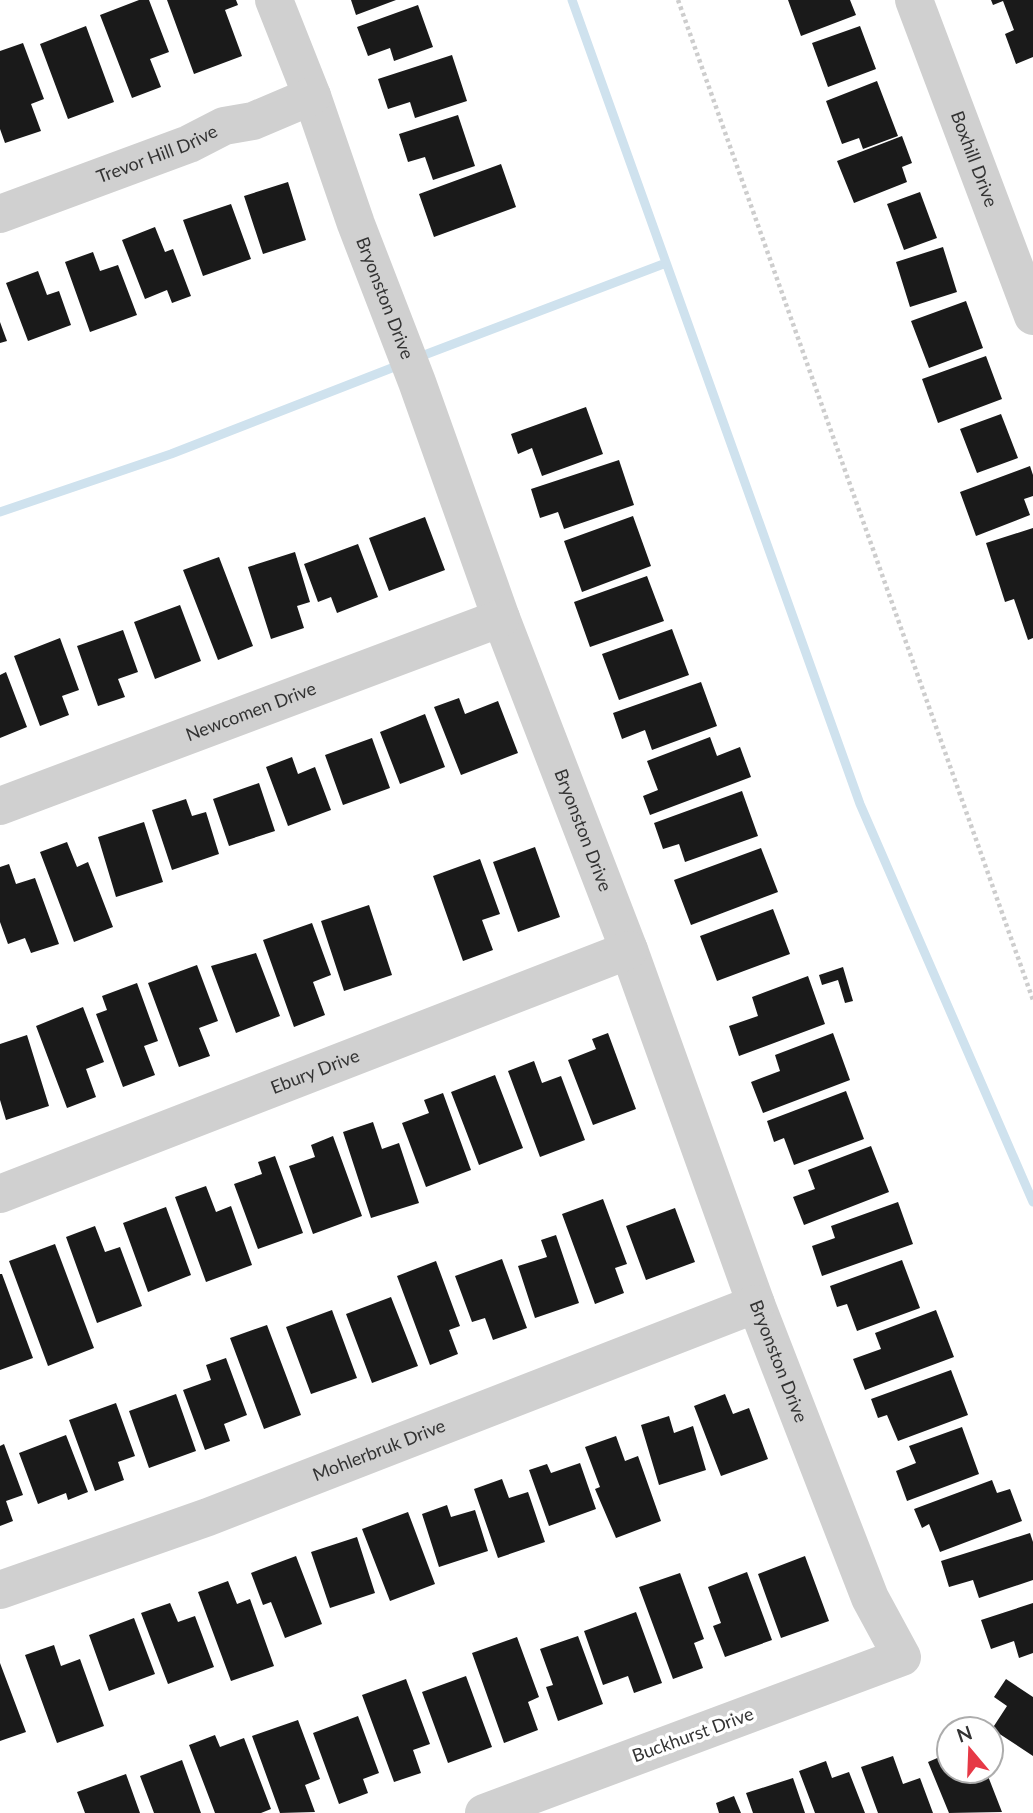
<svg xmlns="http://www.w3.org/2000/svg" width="1033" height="1813" viewBox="0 0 1033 1813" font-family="Lato,sans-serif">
<rect width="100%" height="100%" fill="#fff"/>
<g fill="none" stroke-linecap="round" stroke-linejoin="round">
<path stroke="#cfe2ee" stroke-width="9" d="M572,0L860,804L1033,1202
M419,357L666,263
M0,512L171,454L402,364"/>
</g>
<path fill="#1a1a1a" d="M139,0H149L169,52L150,59L161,87L132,98L100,15Z
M167,0H236L238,5L225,10L242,56L194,74Z
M351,0H396L356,15Z
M788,0H850L856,15L801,36Z
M991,0H1033V57L1016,64L1005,34L1014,30L1003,1L993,5Z
M418,5L433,47L394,61L390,48L368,56L357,27Z
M86,26L114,102L68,119L40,44Z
M860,26L876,69L828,87L812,43Z
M23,43L44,99L31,104L41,131L5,143L0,129V51Z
M452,55L467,101L415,118L410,102L388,109L378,79Z
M877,81L898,136L863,149L859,138L842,144L826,101Z
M458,115L475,166L433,180L425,157L408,162L399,134Z
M902,136L912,163L902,167L907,182L854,203L837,161Z
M501,164L516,207L434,237L419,194Z
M288,182L306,240L263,254L244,196Z
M920,192L937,238L904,250L887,204Z
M231,204L251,259L203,276L183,220Z
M155,227L165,252L173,249L191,296L172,303L167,290L145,299L122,240Z
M943,247L957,292L910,307L896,262Z
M93,252L100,271L118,265L137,315L90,332L65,262Z
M38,271L47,295L59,291L71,325L28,341L6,283Z
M966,301L983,348L929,368L911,321Z
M0,322L7,341L0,343Z
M986,356L1002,399L938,423L922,379Z
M586,407L603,454L542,476L532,448L518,454L511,434Z
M1001,414L1018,458L977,473L960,429Z
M619,460L634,505L564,529L558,512L540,518L531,489Z
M1030,466L1033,475V496L1024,499L1030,515L976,536L960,492Z
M633,516L651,566L582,592L564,541Z
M425,517L445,570L389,591L369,538Z
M1033,528V638L1028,640L1014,599L1005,602L986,543Z
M358,544L378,597L337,613L331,597L318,602L304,564Z
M295,552L310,602L297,606L304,628L271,639L248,567Z
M219,557L253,646L218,660L183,570Z
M647,576L664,621L590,647L574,602Z
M180,605L201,661L155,679L134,622Z
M672,629L689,675L619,700L602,654Z
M123,630L138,672L118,679L125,697L98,706L77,646Z
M60,638L79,690L62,696L69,715L40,726L14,656Z
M6,672L27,727L0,738V675Z
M701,682L717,726L652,750L645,730L622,739L613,713Z
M459,698L465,714L498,701L518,753L461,775L434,707Z
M425,714L445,767L400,784L380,732Z
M710,737L717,756L740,747L751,777L650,815L643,796L658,790L647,761Z
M372,738L390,788L343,805L325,755Z
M292,757L298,774L315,767L331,810L288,826L266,767Z
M259,783L275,831L229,846L213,799Z
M742,791L758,836L685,862L679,844L663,849L654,823Z
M186,799L192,816L206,812L219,854L172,870L152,810Z
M144,822L163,882L116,897L98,837Z
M67,842L77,867L88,862L113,927L74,942L40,852Z
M535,847L560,917L518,932L493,862Z
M761,848L778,892L691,925L674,880Z
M480,859L500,914L482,920L493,950L463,961L433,876Z
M9,864L16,884L35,878L59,944L31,953L25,938L8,944L0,922V867Z
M369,905L392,975L344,991L321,921Z
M773,909L790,954L717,981L700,936Z
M312,923L331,975L313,982L325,1015L294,1027L263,940Z
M256,953L280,1016L236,1033L211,966Z
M197,965L218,1021L199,1028L210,1056L179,1067L148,983Z
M843,967L853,1001L845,1003L838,980L822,985L819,975Z
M808,976L825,1024L739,1056L729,1026L758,1016L752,997Z
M137,983L158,1041L144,1046L155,1075L123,1087L96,1014L107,1010L102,996Z
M83,1007L104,1062L86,1069L96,1097L67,1108L36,1026Z
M608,1033L636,1109L593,1125L568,1060L596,1049L592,1039Z
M833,1033L850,1080L763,1113L751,1082L780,1071L775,1055Z
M27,1035L49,1106L6,1120L0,1100V1044Z
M534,1061L542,1083L561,1076L585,1140L540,1157L508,1071Z
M495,1075L523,1148L479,1165L451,1092Z
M846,1091L864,1139L794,1165L784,1138L774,1142L767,1121Z
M443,1093L471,1170L426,1187L402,1123L429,1113L424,1100Z
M373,1122L382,1149L399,1143L419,1203L371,1218L343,1132Z
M333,1136L362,1216L313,1234L289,1166L315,1157L311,1145Z
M871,1146L889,1192L804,1225L793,1197L815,1189L808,1170Z
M275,1156L303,1233L258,1249L234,1184L262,1174L258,1162Z
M206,1186L216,1212L231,1206L252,1265L206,1282L175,1197Z
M603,1199L627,1264L615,1268L624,1293L595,1304L562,1214Z
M898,1202L913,1244L822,1276L812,1246L835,1238L831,1226Z
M166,1207L191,1275L148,1292L123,1223Z
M675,1208L695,1262L646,1280L626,1226Z
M95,1226L105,1252L120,1247L142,1306L97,1323L66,1237Z
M556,1235L579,1303L535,1318L518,1266L547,1257L541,1240Z
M55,1244L94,1348L48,1366L9,1261Z
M502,1259L527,1328L493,1340L485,1318L472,1322L455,1276Z
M902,1260L920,1308L857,1331L847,1304L837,1307L830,1286Z
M436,1261L460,1326L449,1330L458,1354L430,1365L397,1276Z
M0,1274H2L33,1358L0,1370Z
M391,1297L418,1366L372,1383L346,1314Z
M332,1310L357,1378L311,1394L286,1327Z
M936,1310L954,1357L865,1390L853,1359L881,1349L875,1333Z
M267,1325L301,1415L264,1429L230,1338Z
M226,1358L247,1415L224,1424L230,1441L205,1450L183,1390L211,1380L206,1365Z
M951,1370L968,1415L898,1441L887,1415L878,1418L871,1399Z
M176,1394L196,1451L149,1468L129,1411Z
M725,1394L733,1414L749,1408L768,1459L721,1476L694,1406Z
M116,1403L135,1456L118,1462L124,1480L95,1491L69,1420Z
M669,1416L674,1433L693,1426L706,1470L659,1485L641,1425Z
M962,1427L979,1474L907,1501L896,1471L916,1463L909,1446Z
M66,1435L88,1492L68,1500L66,1493L38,1504L19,1453Z
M616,1436L625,1461L638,1456L661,1521L616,1538L595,1489L600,1487L585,1447Z
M4,1444L23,1495L6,1501L13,1521L0,1526V1446Z
M580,1463L596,1509L549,1526L529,1470L547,1464L551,1473Z
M502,1479L509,1498L528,1492L545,1542L498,1558L474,1489Z
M992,1480L997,1493L1010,1489L1022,1521L940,1552L929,1524L922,1528L914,1509Z
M447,1505L451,1517L475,1510L488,1551L439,1567L422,1514Z
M408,1512L435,1584L390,1601L362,1529Z
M1030,1533L1033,1542V1580L979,1598L973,1580L949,1587L941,1561Z
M357,1537L375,1593L330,1608L311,1552Z
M296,1556L322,1624L285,1638L271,1602L263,1605L251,1573Z
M805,1556L829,1621L781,1638L758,1574Z
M747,1572L772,1640L725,1657L713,1626L721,1623L708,1587Z
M680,1573L704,1639L694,1643L703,1668L673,1679L639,1587Z
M228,1581L237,1604L250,1599L274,1666L231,1681L198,1592Z
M170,1603L178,1622L195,1616L214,1667L168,1684L141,1613Z
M1033,1603V1653L1019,1658L1014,1641L991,1649L981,1620Z
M636,1612L662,1683L634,1693L628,1676L603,1685L584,1631Z
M134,1618L155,1674L109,1691L89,1635Z
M578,1636L603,1704L558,1721L546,1687L553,1685L540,1649Z
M517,1637L539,1697L528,1702L538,1730L504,1743L472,1653Z
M54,1645L61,1666L80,1659L104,1726L57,1743L25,1655Z
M0,1663L26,1732L0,1741Z
M466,1676L492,1747L448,1763L422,1692Z
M406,1679L430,1744L413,1750L421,1773L394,1782L362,1695Z
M1006,1679L1033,1697V1756L992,1729L1007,1706L994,1697Z
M358,1716L379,1773L363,1779L368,1793L339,1804L313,1733Z
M298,1720L320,1779L305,1785L315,1812L280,1813L252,1736Z
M215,1735L220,1747L244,1738L271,1809L261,1813H215L189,1745Z
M949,1753V1771H986L1002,1812L949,1813L928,1762Z
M893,1756L903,1784L920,1778L933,1813H878L861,1767Z
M182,1760L201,1813H154L140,1776Z
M826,1761L832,1778L849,1772L865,1813H815L799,1771Z
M126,1774L140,1813H85L77,1792Z
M793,1778L805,1813H753L746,1793Z
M734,1796L741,1813H719L716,1803Z"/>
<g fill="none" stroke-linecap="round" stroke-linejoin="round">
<path stroke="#cdcdcd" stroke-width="4.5" stroke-dasharray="3.5 3.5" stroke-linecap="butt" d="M678,0L1033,1000"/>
<g stroke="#d0d0d0" stroke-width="38">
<path id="s1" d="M274,0L312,96L356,224L417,382L501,618L629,950L756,1304L870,1598L902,1657L484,1813"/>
<path id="s2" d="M914,0L1033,316"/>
<path id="s3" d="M0,214L189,144L224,126L253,121L312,96"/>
<path id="s4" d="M0,806L501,618"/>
<path id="s5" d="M0,1194L629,950"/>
<path id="s6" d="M0,1590L208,1517L756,1304"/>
</g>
</g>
<g text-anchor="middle" stroke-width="7" stroke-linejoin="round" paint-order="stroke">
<g font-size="18" fill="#333" stroke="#fff">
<text dy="6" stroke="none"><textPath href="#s3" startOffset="168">Trevor Hill Drive</textPath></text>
<text dy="6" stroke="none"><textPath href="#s2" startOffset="170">Boxhill Drive</textPath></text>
<text dy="6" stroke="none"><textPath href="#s1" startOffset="318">Bryonston Drive</textPath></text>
<text dy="6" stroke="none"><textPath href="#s4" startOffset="268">Newcomen Drive</textPath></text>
<text dy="6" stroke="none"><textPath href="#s1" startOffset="886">Bryonston Drive</textPath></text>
<text dy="6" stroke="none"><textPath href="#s5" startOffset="338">Ebury Drive</textPath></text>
<text dy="6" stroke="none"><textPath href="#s1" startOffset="1452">Bryonston Drive</textPath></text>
<text dy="6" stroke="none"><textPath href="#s6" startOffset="404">Mohlerbruk Drive</textPath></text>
<text transform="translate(693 1735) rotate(-20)" y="6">Buckhurst Drive</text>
</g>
</g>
<g transform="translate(970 1750) rotate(341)"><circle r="33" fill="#ffffff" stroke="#adadad" stroke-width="2"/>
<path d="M0-5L12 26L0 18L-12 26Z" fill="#e63946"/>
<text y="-10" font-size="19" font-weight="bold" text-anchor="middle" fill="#333333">N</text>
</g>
</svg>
